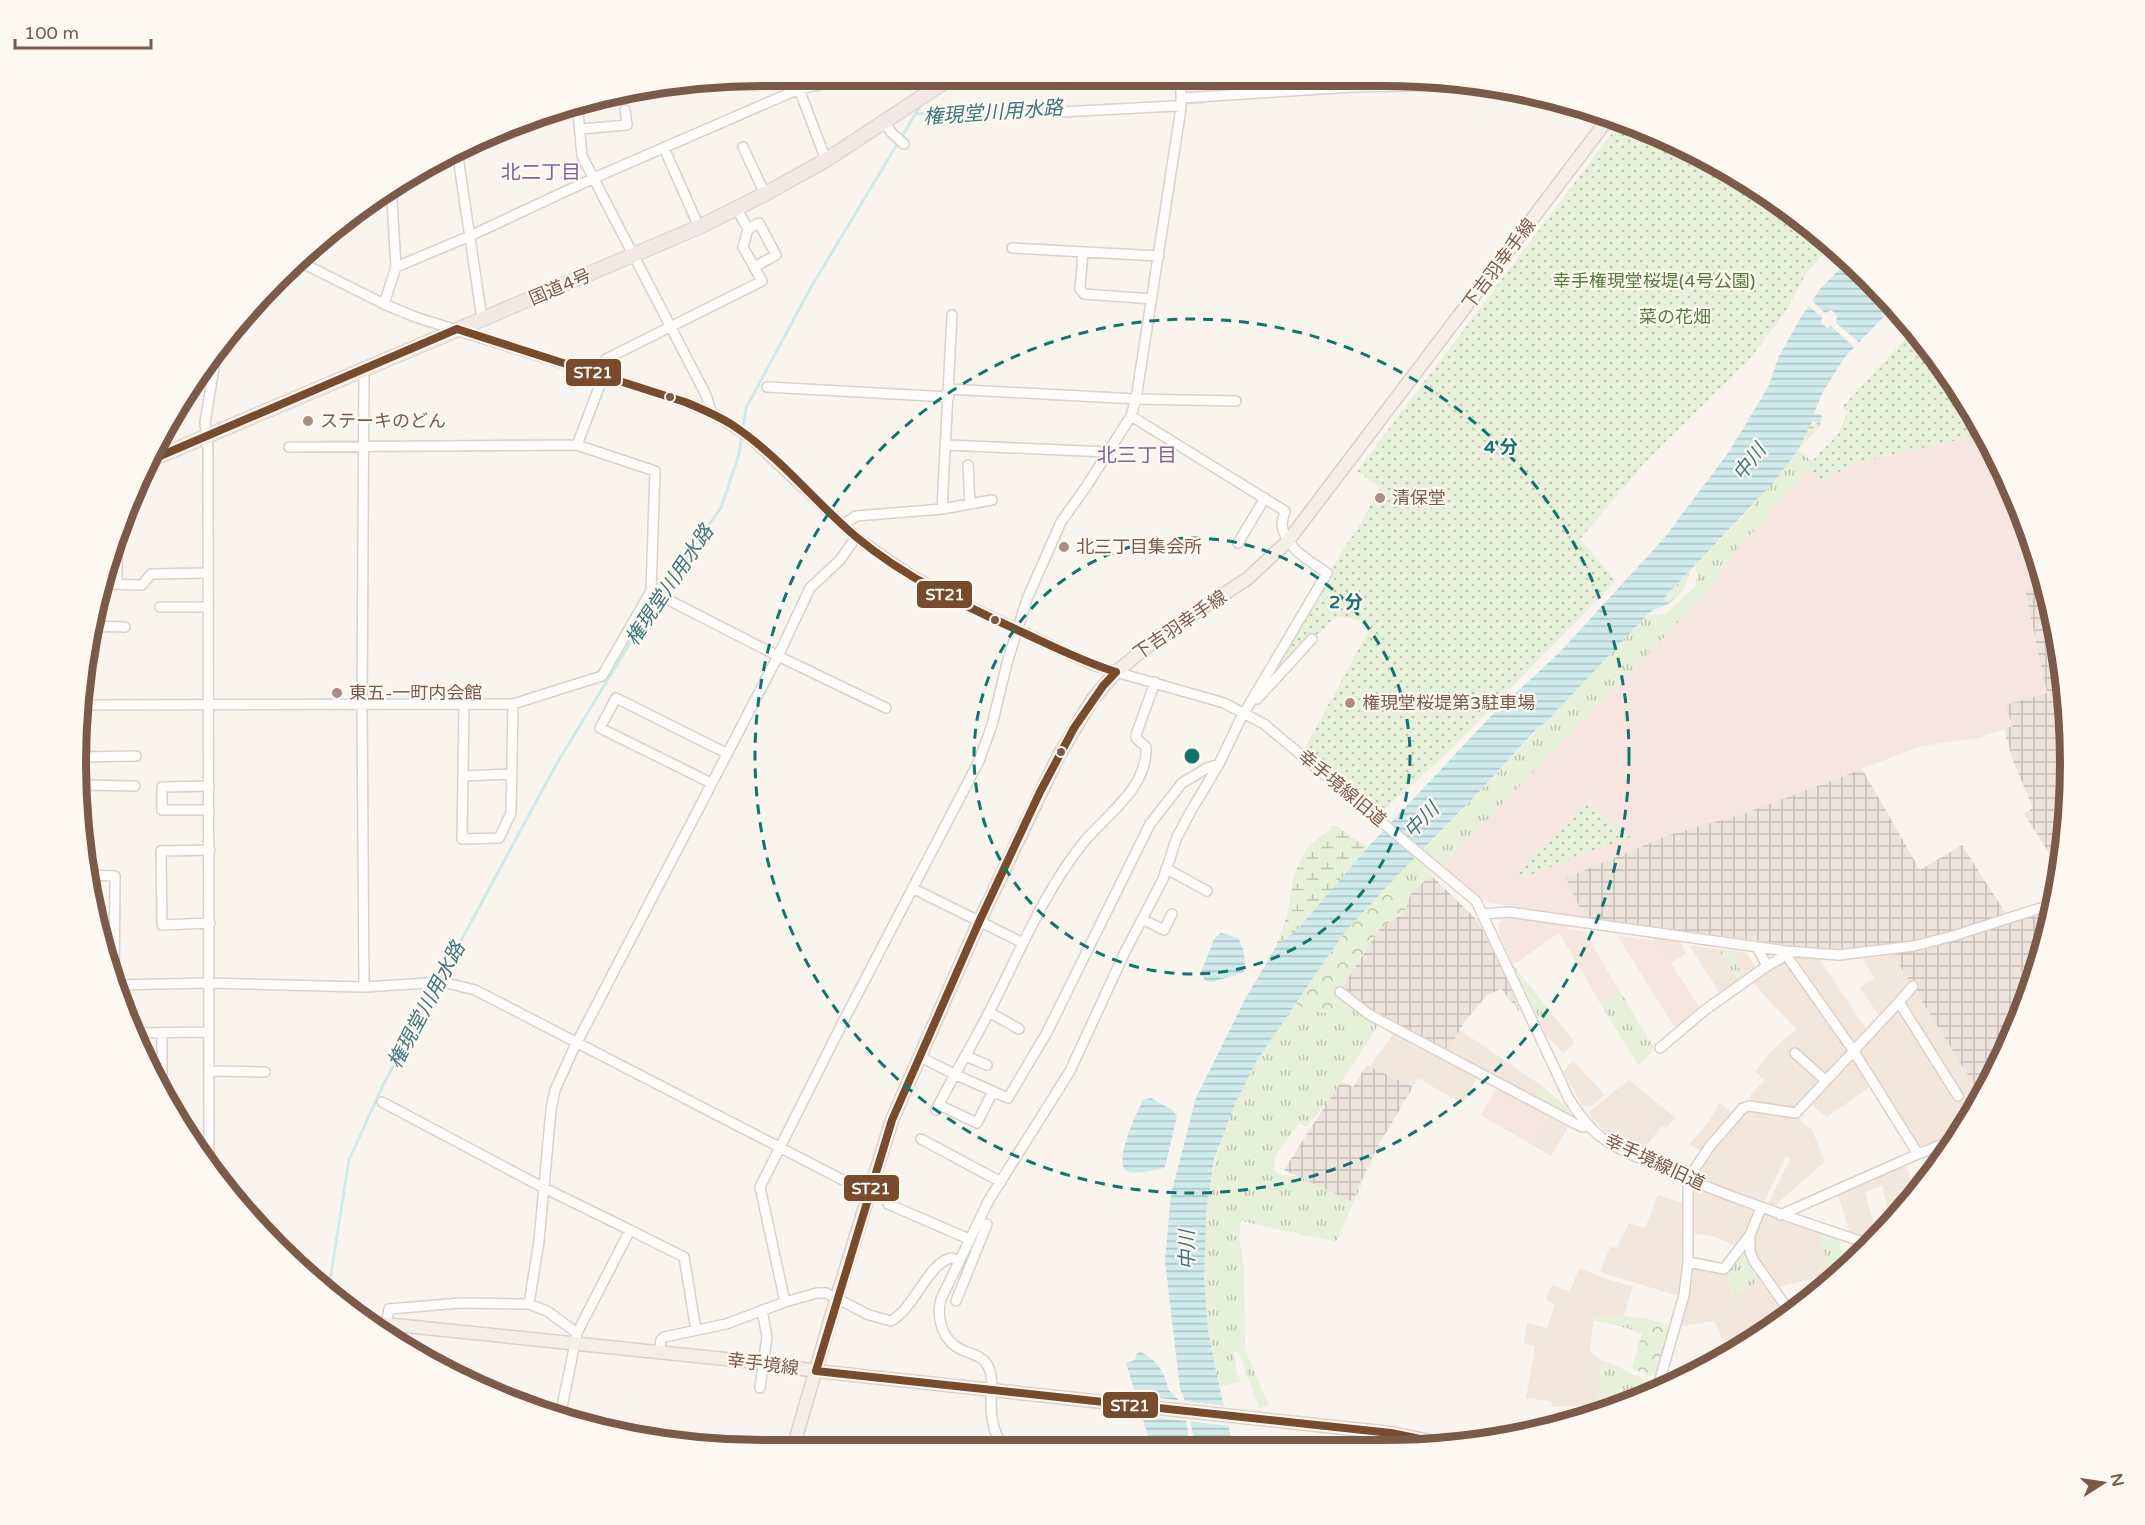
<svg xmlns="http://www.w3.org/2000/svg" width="2145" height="1525" viewBox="0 0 2145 1525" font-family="'Varela Round','Noto Sans JP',sans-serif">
<defs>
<pattern id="industrial-grid" width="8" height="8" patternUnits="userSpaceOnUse" patternTransform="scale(1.5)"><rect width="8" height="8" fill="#ede4de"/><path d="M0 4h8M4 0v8" fill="none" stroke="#c5bcb6"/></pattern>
<pattern id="grass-tufts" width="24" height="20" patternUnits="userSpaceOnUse" patternTransform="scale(1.5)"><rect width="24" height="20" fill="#e7f0d8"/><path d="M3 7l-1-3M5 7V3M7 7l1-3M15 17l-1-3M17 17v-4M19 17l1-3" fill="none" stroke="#c0c5b1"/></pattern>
<pattern id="forest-crowns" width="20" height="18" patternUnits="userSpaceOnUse" patternTransform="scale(1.5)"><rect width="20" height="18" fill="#e7f0d8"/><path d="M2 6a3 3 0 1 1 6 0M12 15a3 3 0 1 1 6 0" fill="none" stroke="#c0c5b1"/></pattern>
<pattern id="wetland-marsh" width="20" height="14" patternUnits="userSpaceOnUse" patternTransform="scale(1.5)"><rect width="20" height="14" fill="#e7f0d8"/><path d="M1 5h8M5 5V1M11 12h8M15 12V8" fill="none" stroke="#c0c5b1"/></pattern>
<pattern id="park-dots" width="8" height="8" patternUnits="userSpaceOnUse" patternTransform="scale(1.5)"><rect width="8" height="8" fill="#e7f0d8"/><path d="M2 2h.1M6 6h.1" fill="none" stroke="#c0c5b1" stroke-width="1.8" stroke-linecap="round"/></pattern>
<pattern id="water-rules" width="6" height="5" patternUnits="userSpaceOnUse" patternTransform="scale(1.5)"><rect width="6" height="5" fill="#cfeaeb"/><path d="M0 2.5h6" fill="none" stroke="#adc1c0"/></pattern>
</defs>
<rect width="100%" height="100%" fill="#faf4ee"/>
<path fill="#f3e7db" d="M1652,936L1679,939L1686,954L1670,963Z
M1689,945L1718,949L1739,982L1721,995Z
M1729,950L1747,953L1757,970L1745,978Z
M1893,955L1911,984L1880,1017L1860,988L1875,978L1862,959Z
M1794,957L1819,959L1867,1030L1854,1044H1852L1793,959Z
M1786,959L1848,1048V1051L1827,1075L1819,1079V1082L1797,1107L1790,1110L1750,1103L1751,1094L1765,1080L1755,1072L1769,1053L1796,1029L1775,1007L1751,980Z
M1914,988L1981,1096L1957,1135L1920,1150L1916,1148L1858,1049L1895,1010L1900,1011L1954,1098L1961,1093L1907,1005V996Z
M1550,1011L1575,1043L1563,1053L1546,1035L1540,1021Z
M1460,1030L1542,1086L1535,1097L1448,1050Z
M1394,1033L1477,1078L1462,1104L1418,1078L1413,1087L1370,1066Z
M1853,1058L1871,1086L1827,1117L1809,1103Z
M1573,1061L1605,1095L1592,1106L1583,1107L1563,1071Z
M1629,1080L1676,1118L1666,1128L1662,1126L1641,1152L1608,1135L1587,1113Z
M1720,1102L1733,1114L1702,1151L1689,1145L1709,1121Z
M1750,1109L1796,1116L1809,1128L1811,1127L1825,1162L1773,1207L1767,1205L1790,1159L1786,1157L1763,1204L1696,1177L1695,1173L1707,1154L1745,1110Z
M1550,1116L1569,1126L1551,1156L1532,1145Z
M1951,1144L1929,1179L1922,1155Z
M1906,1161L1913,1188L1898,1191L1902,1208L1890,1221L1882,1186L1865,1192L1877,1236L1873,1240L1850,1233L1837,1192Z
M1695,1188L1753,1211L1755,1215L1743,1241L1737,1247L1716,1237L1693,1233L1691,1191Z
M1658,1195L1684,1203V1262L1680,1294L1675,1295L1600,1272L1610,1247L1616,1248L1629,1223L1645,1228Z
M1763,1214L1818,1231L1830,1271L1812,1279L1777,1287L1754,1254L1755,1230Z
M1695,1267L1726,1272L1728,1276L1732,1295L1745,1291L1763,1277L1786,1312L1728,1352L1714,1321L1679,1327L1691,1268Z
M1579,1268L1609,1280L1633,1286L1624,1316L1594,1317L1590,1351L1602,1361L1597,1406L1553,1407L1551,1401L1526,1398L1535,1346L1524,1344L1527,1323L1547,1328L1555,1304L1548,1301L1546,1298L1552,1285L1570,1292Z"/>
<path fill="#f7e6df" d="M1984,431L2033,541L2044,585L2025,591L2048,693L2006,705L2013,726L1978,738L1921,746L1743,814L1669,835L1567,878L1584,917L1490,903L1471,891L1442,866L1700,600L1736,553L1742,542L1767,520L1765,517L1808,470L1822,482L1850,466L1880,457Z
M1510,917L1572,924L1567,929L1584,931L1619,990L1600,1003L1559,933L1513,965L1499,932L1498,924L1504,918Z
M1617,935L1656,941L1701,1009L1678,1029L1671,1022Z
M1497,1087L1550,1116L1532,1145L1481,1115Z"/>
<path fill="url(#industrial-grid)" d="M2044,585L2064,672L2069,807L2061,852L2052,858L2024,814L2033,808L2013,761L2004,729L2013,726L2005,705L2047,693L2025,590Z
M1862,769L1920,870L1962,845L2006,914L1955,930L1914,940L1865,948L1827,950L1584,917L1566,878L1669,835L1743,814Z
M1431,875L1478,921L1506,977L1520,1012L1501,989L1487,995L1465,1021L1448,1050L1357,1001L1341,989L1380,928L1404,913L1411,893Z
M2052,910L2047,940L1999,1066L1981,1096L1893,955L1962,939Z
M1367,1065L1413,1087L1378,1146L1351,1202L1284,1170L1341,1081L1353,1087Z"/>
<path fill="url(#grass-tufts)" d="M1798,450L1812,461L1808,470L1765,517L1767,520L1742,542L1736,553L1700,600L1442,866L1423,851L1646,616L1666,614L1695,587L1697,577L1696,565L1752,507Z
M1417,856L1434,871L1411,893L1387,885Z
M1718,949L1729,950L1745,978L1739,982Z
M1513,965L1550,1011L1540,1021Z
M1619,990L1655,1049L1638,1065L1600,1003Z
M1346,1003L1379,1024L1328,1102L1306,1127L1299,1123L1276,1155L1274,1170L1282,1175L1297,1176L1351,1201L1378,1146L1385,1148L1379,1149L1376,1152L1336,1242L1241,1221L1239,1237L1244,1268L1245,1350L1269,1405L1259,1408L1238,1351L1233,1352L1237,1373L1241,1381L1219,1387C1194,1278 1197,1158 1257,1060C1268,1041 1283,1023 1296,1004C1310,1014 1327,1013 1343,1012Z
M1542,1086L1566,1106L1571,1114L1568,1115L1535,1097Z
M1818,1231L1839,1239L1844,1264L1830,1271Z
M1744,1255H1747L1763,1277L1745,1291L1732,1296L1726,1272L1734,1259Z
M1624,1316L1648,1319L1633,1324L1630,1329L1594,1320V1317Z
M1602,1361L1608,1362L1651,1383L1653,1385L1649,1393L1616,1406H1597Z"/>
<path fill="url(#forest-crowns)" d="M1387,885L1411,893L1404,913L1380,928L1337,995L1346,1003L1344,1012C1327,1013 1310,1014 1296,1004L1344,933Z
M1648,1319L1674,1327L1659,1374L1650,1376L1632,1368L1642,1334L1630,1329L1633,1324Z"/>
<path fill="url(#wetland-marsh)" d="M1813,420L1820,426L1798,450Z
M1689,573C1687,586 1679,603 1664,600V598Z
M1335,825L1360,843L1369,846L1296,931L1275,948L1287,916L1294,875L1302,858L1309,846Z"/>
<path fill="url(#park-dots)" d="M1622,120L1726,167L1801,217L1831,245L1807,272L1786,311L1748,361L1649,458L1580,539L1616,581L1442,758L1380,813L1305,748L1372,624L1339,616L1334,618L1319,634L1305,644L1259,694L1330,570L1364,518L1380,487L1357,471Z
M1914,330L1978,418L1985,434L1880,457L1850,466L1822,482L1808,470L1812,461L1837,435L1848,412L1842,407Z
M1590,801L1623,835L1629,836L1638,834L1524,877H1519L1518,871Z"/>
<path fill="url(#water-rules)" d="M1848,261L1895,305L1844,358L1823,392L1814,413L1822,415L1820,426L1813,420L1798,450L1773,483L1664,598L1666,601L1676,598C1665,609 1659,605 1649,613L1547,721L1536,730L1477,794L1395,878L1344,933L1257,1060L1235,1103L1214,1160L1206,1214L1204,1278L1208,1329L1216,1372L1233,1445L1195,1446L1188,1408L1180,1389L1165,1261L1171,1194L1196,1098L1244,1001L1275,948L1296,931L1369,846L1490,717L1560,652L1665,537L1728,453L1755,409L1769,385L1779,356L1801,317L1820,289Z
M1221,933L1238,938C1243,946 1248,964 1243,973L1212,982L1205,981L1201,972L1215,937Z
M1151,1098L1172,1110L1177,1116L1166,1164L1164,1168C1156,1170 1134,1175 1127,1171C1112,1164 1137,1112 1143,1100Z
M1141,1352C1157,1361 1165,1371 1168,1390C1186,1401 1188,1426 1189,1446H1151L1126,1363L1135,1360L1137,1353Z"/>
<path fill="#faf4ee" d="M1810,299L1825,313L1831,310L1837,315L1836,323L1861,344L1856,349L1831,326L1827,328L1821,323L1822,317L1806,304Z
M1133,1395L1227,1406L1232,1426L1139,1416Z"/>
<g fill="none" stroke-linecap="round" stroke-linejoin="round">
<path stroke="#cfeaeb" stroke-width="3" d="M934,82L938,75
M1187,103L1204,102
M916,114L1061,108
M328,1293L349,1160L383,1085L557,763L663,589L721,508L739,454L746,408L810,289L922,103"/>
<g stroke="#d9d1cc" stroke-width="12">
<path id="minor" d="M799,89L826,160
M1182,98L1353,87L1454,85L1460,83
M577,101L582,156L706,395L712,414
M1061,112L1174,106L1181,108
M884,122L891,132L904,144
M580,129L627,125L625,110
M743,147L765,194
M664,148L699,227
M457,150L482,319
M391,185L396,267
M737,209L748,229L759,223L776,255L754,267
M1012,248L1159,256
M1083,252L1080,289L1084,294L1152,299
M300,262L384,304L415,317L685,402L714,414L750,438L856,537L908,573L953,599L1095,666L1224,703L1264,724L1476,901L1569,1099C1578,1113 1588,1127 1601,1137C1621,1152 1645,1160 1667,1170C1733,1199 1801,1221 1869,1244
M384,304L396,267L470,236L594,178L799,89L866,75
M364,369L362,705L364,987
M597,375L606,359L762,281L743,247L748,229
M603,377L577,445L655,471L651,591L778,656L886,708
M767,387L949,397
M949,389L1136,399L1236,401
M946,445L1107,452
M289,447L577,445
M968,465L970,504
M942,509L952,315
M843,525L856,516L942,509L992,500
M1238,543L1265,498
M113,552H117V584
M105,584L142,585L151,574L208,573
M160,607H208
M93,626L125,627
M1257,699L1312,639
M81,705L513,704L602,676L651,591
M464,705L462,839L499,838L511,813L513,704
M81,757L136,756
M464,776L512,774
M711,783L600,728L616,698L726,753
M81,785L135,786
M209,786L162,787V810H209
M210,850L161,851L162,925L210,923
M1167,869L1207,891
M85,875L115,876L114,981
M912,888L1023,943
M1483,914L1509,912L1786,951L1839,955L1914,946L1953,936L2053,904
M1142,919L1164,930L1172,914
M1786,951L1789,959L1853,1050L1918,1154L1954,1140
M1767,966L1781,958L1786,951
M115,985L209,983L364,987L443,982L475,990L870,1194
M1340,992L1370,1015L1574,1123L1582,1127L1589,1126
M1899,1002L1913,986
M989,1012L1019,1029
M133,1033L209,1032
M1660,1048L1705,1010L1767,966L1757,947
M1795,1053L1825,1080
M966,1056L987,1065
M920,1057L954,1074L1008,1098L1046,1034L1150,824L1182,783L1207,768L1219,764
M209,1071L265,1072
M162,1090V1033
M382,1102L544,1188L630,1230L577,1333L560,1417
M939,1105L977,1123L993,1091
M936,1110C953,1076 973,1044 990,1010C1019,954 1043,893 1083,843C1106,815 1148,788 1146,747L1136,738V735L1155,682
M921,1139L1001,1182
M209,1161L208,448L205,423L217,349
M888,1204L969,1239
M1780,1215L1918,1154
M630,1230L684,1257L696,1330
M1750,1235V1252L1754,1261L1789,1311
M1688,1262L1724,1269L1750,1235L1761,1208
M956,1301L987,1224
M785,1302L760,1187L845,1018L979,761L992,725L1007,663L1027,599L1061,522L1086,487L1131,416L1136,399L1181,108V85L1178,75
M529,1304L539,1241L551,1110L555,1090L573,1050L778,656L810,588L840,560L856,537
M386,1325L389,1309L460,1303L529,1304L547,1311L577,1333
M659,1353L661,1340L664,1337L726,1324L785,1302L817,1293H826L869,1315L891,1321C914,1309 930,1260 952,1258L958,1261
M760,1388L767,1336L762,1310
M1654,1391L1659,1383L1684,1295L1688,1262V1179L1710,1146L1743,1108L1749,1106L1796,1113L1899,1002L1958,1096
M1003,1447C994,1434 991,1418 991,1403C991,1390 994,1378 988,1366C983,1356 971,1354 962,1350C942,1341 936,1318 941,1299L989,1200L1070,1071L1124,954L1163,879L1177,837L1191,811L1219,764L1240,720L1327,573C1310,561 1285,548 1282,525C1282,521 1284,515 1285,511L1131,416"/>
</g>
<g stroke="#dbd0ca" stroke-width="15">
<path id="major" d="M366,1322L764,1363L816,1371L1353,1429L1391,1433L1444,1444
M793,1448L837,1297L892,1120L979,922L1058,757L1092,700L1116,672L1160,636L1247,579L1288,541L1611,115"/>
</g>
<g stroke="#dbd0ca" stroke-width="16">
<path id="highway" d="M146,462L699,227L765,194L826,160L955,75"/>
</g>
<use href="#minor" stroke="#fefdfc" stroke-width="9"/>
<use href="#major" stroke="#f4eee6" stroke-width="12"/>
<use href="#highway" stroke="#f2e9e6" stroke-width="14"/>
<g stroke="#fff9f1" stroke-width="12">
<path id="bus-1" d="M457,329L685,402C702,409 719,416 734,426C780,457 813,500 855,536C905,578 965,606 1024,633C1054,647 1084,662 1116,672
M146,462L457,329
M816,1371L892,1120L979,922L1040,792L1074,728L1103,686L1116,672
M816,1371L1391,1433L1444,1444"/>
</g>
<use href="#bus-1" stroke="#7a4b2a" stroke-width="8"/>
</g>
<g fill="none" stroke="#0f766e" stroke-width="3" stroke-dasharray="10 8">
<circle cx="1192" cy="756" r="218"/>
<circle cx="1192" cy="756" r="437"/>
</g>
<g fill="#7b5a4a" stroke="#fff9f1" stroke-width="2">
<circle cx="670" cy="397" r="5"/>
<circle cx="995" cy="620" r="5"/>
<circle cx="1061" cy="752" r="5"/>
</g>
<g fill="#a79083" stroke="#fff9f1" stroke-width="2">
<circle cx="308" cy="421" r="6"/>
<circle cx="1380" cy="498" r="6"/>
<circle cx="1064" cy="547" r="6"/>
<circle cx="337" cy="693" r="6"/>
<circle cx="1350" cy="703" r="6"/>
</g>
<g text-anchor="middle" stroke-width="4.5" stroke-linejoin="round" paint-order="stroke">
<g font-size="18" fill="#7b5a4a" stroke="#fff9f1">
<text transform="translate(1499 264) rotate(-53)" y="6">下吉羽幸手線</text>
<text transform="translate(560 287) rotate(-23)" y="6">国道4号</text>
<text transform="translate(1180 625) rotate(-34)" y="6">下吉羽幸手線</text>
<text transform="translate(1342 788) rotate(40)" y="6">幸手境線旧道</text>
<text transform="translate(1655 1162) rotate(25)" y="6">幸手境線旧道</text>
<text transform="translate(763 1364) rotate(7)" y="6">幸手境線</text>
</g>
<g font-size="18" fill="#527b3e" stroke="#fff9f1">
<text x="1654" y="287">幸手権現堂桜堤(4号公園)</text>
<text x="1675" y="323">菜の花畑</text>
</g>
<g font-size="18" fill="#7b5a4a" stroke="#fff9f1" text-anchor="start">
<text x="320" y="427">ステーキのどん</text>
<text x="1392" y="504">清保堂</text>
<text x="1076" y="553">北三丁目集会所</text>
<text x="349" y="699">東五-一町内会館</text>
<text x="1362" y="709">権現堂桜堤第3駐車場</text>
</g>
<g font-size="20" font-style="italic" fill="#3c7881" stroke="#fff9f1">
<text transform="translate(993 112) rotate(-4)" y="7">権現堂川用水路</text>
<text transform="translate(1749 462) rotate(-52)" y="7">中川</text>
<text transform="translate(669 585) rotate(-56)" y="7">権現堂川用水路</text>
<text transform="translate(1421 820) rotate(-46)" y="7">中川</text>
<text transform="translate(426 1005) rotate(-62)" y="7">権現堂川用水路</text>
<text transform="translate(1187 1250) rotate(-91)" y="7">中川</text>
</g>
<g font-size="20" fill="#836397" stroke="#fff9f1">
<text x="541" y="179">北二丁目</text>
<text x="1137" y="462">北三丁目</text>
</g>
</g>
<path d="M0 0H2145V1525H0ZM763 86H1383A677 677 0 0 1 2060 763V763A677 677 0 0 1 1383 1440H763A677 677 0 0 1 86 763V763A677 677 0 0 1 763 86Z" fill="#fff9f1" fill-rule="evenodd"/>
<path fill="none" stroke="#7b5a4a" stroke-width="8" d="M763 86H1383A677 677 0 0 1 2060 763V763A677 677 0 0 1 1383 1440H763A677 677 0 0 1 86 763V763A677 677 0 0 1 763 86Z"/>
<circle cx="1192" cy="756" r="9" fill="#0f766e" stroke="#fff9f1" stroke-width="3"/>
<g font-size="18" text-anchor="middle" font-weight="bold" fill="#0f766e" stroke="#fff9f1" stroke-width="4.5" stroke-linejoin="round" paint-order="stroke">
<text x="1501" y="453">4 分</text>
<text x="1346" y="608">2 分</text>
</g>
<g stroke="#fff9f1" stroke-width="2">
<rect x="565" y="358" width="57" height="29" rx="6" fill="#7a4b2a"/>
<rect x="916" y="580" width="57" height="29" rx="6" fill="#7a4b2a"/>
<rect x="843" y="1174" width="57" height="28" rx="6" fill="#7a4b2a"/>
<rect x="1102" y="1391" width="57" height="28" rx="6" fill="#7a4b2a"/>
</g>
<g font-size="16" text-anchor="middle" font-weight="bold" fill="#fff">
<text x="593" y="378">ST21</text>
<text x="945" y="600">ST21</text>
<text x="871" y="1194">ST21</text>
<text x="1130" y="1411">ST21</text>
</g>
<g transform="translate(2103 1483) rotate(78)" stroke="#fff9f1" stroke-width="4.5" paint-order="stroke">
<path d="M0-4.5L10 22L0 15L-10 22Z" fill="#7b5a4a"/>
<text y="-9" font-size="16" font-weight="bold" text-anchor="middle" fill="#7b5a4a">N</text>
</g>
<path d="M15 39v9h136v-9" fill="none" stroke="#7b5a4a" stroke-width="3"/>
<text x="24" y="39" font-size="18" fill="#7b5a4a" stroke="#fff9f1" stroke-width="4.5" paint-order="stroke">100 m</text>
</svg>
